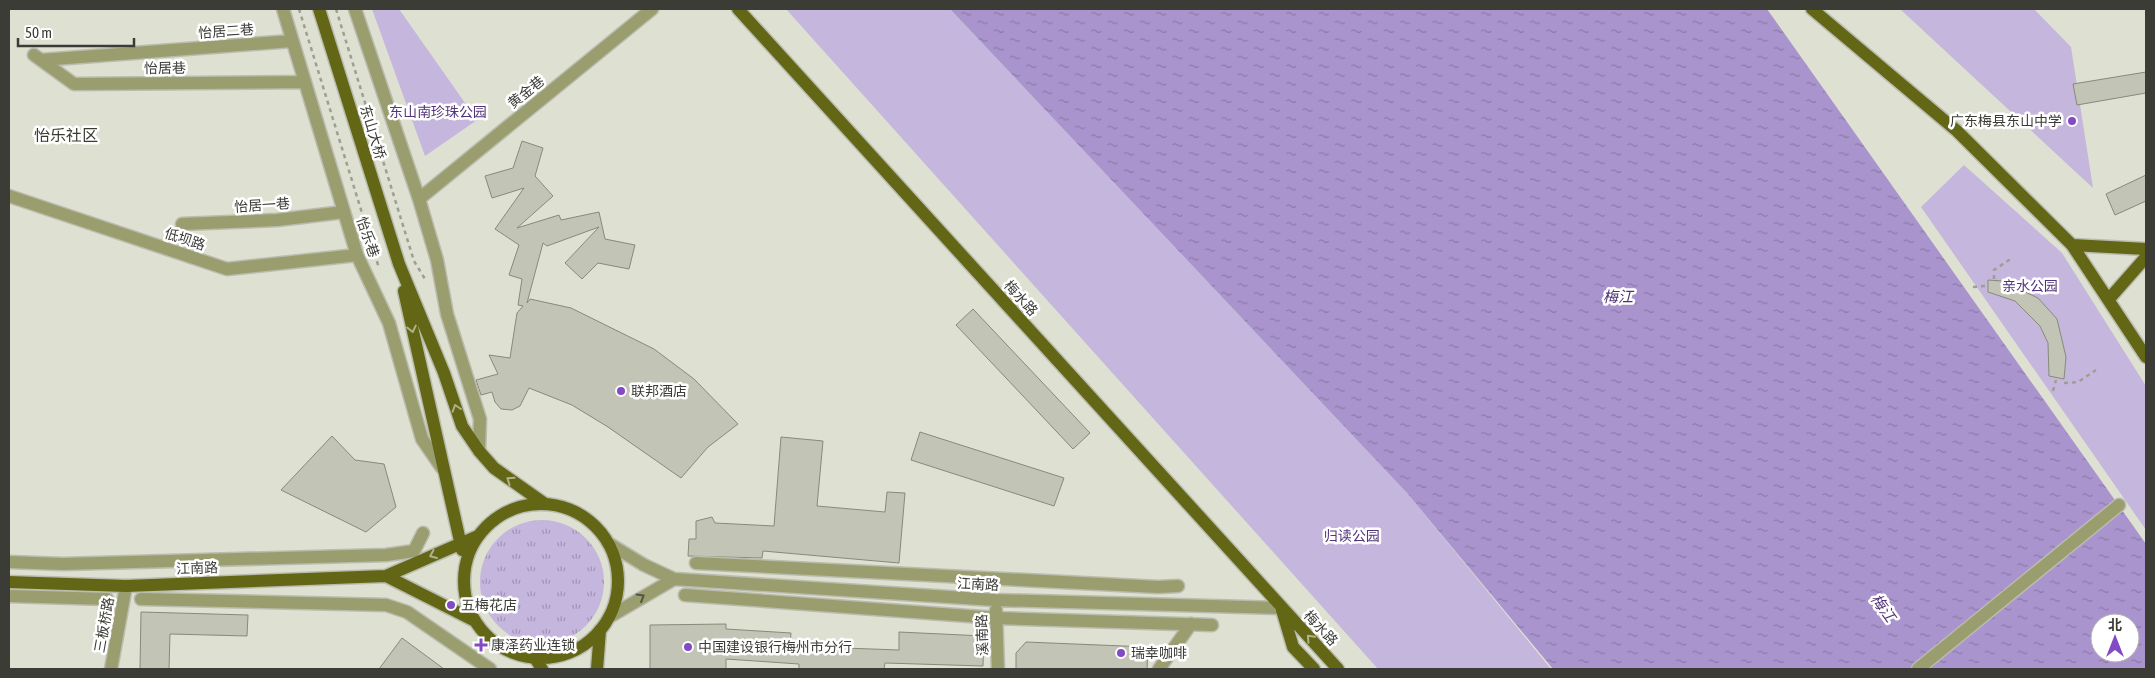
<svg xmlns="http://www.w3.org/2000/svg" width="2155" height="678" viewBox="0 0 2155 678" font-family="'Asap Condensed','Noto Sans SC',sans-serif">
<defs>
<pattern id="grass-tufts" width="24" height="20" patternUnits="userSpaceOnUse" patternTransform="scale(1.25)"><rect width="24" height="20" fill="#c5b6de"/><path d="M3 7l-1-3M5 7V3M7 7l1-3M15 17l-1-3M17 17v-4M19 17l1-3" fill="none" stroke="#a195b5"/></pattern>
<pattern id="water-ripples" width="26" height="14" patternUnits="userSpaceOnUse" patternTransform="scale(1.25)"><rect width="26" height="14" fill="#aa94ce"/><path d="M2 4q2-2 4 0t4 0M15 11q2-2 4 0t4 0" fill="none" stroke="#8c7aa8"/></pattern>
</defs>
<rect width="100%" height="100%" fill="#dee0d1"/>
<path fill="url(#grass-tufts)" d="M480 582a62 62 0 1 1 124 0a62 62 0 1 1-124 0Z"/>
<path fill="#c5b6de" d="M372,9H399L477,120L425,156Z
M786,9H950L1407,493L1551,669H1378Z
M1900,9H2034L2071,47L2093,188Z
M1964,165L2062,253L2146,386V530L1921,207Z"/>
<path fill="url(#water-ripples)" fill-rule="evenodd" d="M950,9H1767L2146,544V669H1553L1407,493ZM2100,623H2130V653H2100Z"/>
<path fill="#c2c4b5" stroke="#88897b" d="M2146,72V93L2077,105L2073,84Z
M522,141L543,148L535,176L553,196L517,228L559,215L561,220L599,212L605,239L635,245L629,269L598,263L582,279L565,263L599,227L547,246L543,243L527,303L530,299L571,308L654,349L694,379L738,424L708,447L681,478L608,427L572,405L529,388L520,406L512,410L501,409L495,402L492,392L481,395L476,380L498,374L489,355L510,358L517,313L523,306L518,305L522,279L509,275L519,245L495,229L524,188L492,198L485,176L513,168Z
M2146,175V201L2115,215L2106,194Z
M1988,280L2002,281L2038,298L2057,319L2066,357L2064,379L2049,376L2048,343L2040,326L2015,301L1988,292Z
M973,309L1090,433L1073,449L956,325Z
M920,432L1064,478L1054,506L911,460Z
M332,436L355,460L384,464L396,507L366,532L281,490Z
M781,437L823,441L817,506L885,512L887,492L905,493L899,563L763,551L762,558L688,556L689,539H696V521L712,517L715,523L774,526Z
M141,612L248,615L247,636L170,634L169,669H140Z
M726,624V629L791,633L790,646L899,650V632L984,636L983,666L885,663L884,669H799V664L726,659V669H650V625Z
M402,638L444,669H379Z
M1026,642L1148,647L1147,669H1016V653Z"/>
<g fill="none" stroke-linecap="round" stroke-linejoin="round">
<g stroke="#babcaf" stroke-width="15">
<path id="minor" d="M283,9L357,255L389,323L422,439L442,468
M355,9L419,199L437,260L447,314L480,419L479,451
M34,55L74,84L305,82
M41,60L292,41
M9,196L227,269L357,255
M419,199L652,9
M182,224L277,220L344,212
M608,543L644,565L674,579L995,600L1281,608
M9,562L63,564L386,555L414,551L423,533
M696,563L1158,587L1178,586
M685,595L996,618L1212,625
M9,596L107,599
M141,599L386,605L407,612L490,669
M996,610L998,669
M609,617L674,579
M111,669L126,586
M1159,669L1191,624
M1918,669L2119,505"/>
</g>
<g stroke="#babcaf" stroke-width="15">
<path id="major" d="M319,9L399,264L444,373L462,426L479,451L494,468L545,504
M738,9L1338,669
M1812,9L1957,131L2072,245L2146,357
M2072,245L2146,249
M404,291L462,550
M2109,299L2146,257
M464 581a77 77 0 1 1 154 0a77 77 0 1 1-154 0Z
M386,576L475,621
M9,582L126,586L386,576L478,536
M1282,610L1293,647L1314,669
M535,658L542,669
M597,669L600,630"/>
</g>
<path stroke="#9d9f93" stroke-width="2.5" stroke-dasharray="4 4" stroke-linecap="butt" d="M299,9L379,268
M336,9L414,261L425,279
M1994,279V270L2012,258
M1973,287L1985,286
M2064,383L2078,382L2096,370
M2053,391L2056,380"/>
<use href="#minor" stroke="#9a9e6f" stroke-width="12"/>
<use href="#major" stroke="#626615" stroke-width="12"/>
</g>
<defs><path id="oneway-chevron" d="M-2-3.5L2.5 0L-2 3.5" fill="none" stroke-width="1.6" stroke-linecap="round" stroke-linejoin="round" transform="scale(1.25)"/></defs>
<g stroke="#b0b28a">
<use href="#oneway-chevron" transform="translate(412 329) rotate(78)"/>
<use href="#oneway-chevron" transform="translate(456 408) rotate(-108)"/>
<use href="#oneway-chevron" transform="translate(510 480) rotate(-145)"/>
<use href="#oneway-chevron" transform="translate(433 555) rotate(156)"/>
<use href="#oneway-chevron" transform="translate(1310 638) rotate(-133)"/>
</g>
<use stroke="#535444" href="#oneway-chevron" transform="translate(641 597) rotate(-31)"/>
<g fill="#824bc3" stroke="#fff" stroke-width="2">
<circle cx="2072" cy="121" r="5"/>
<circle cx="621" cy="391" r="5"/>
<circle cx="451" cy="605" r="5"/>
<path d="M478.5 637.5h5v5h5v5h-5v5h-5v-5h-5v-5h5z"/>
<circle cx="688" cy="647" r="5"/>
<circle cx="1121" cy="653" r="5"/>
</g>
<g text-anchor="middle" stroke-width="5" stroke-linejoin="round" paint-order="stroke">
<g font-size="14" fill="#3b3c36" stroke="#fff">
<text transform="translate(226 31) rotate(-4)" y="5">怡居二巷</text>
<text transform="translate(165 68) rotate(-1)" y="5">怡居巷</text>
<text transform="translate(526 92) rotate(-39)" y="5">黄金巷</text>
<text transform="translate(373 132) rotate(73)" y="5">东山大桥</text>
<text transform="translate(262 205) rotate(-4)" y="5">怡居一巷</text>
<text transform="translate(368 237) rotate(71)" y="5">怡乐巷</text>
<text transform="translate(185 239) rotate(18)" y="5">低坝路</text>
<text transform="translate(1021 298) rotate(48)" y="5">梅水路</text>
<text transform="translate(197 568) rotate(-2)" y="5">江南路</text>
<text transform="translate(978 584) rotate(3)" y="5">江南路</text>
<text transform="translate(104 625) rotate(-80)" y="5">三板桥路</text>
<text transform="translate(1321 628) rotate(47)" y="5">梅水路</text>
<text transform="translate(982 635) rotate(-92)" y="5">溪南路</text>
</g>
<g font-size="14" fill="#53347a" stroke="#fff">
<text x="438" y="117">东山南珍珠公园</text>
<text x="2030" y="291">亲水公园</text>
<text x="1352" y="541">归读公园</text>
</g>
<g font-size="14" fill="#3b3c36" stroke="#fff" text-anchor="start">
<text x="2062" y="126" text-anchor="end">广东梅县东山中学</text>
<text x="631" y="396">联邦酒店</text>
<text x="461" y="610">五梅花店</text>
<text x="491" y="650">康泽药业连锁</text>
<text x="698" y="652">中国建设银行梅州市分行</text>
<text x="1131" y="658">瑞幸咖啡</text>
</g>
<g font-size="15" font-style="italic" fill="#513278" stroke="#fff">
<text x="1618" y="302">梅江</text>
<text transform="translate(1883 608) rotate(54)" y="5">梅江</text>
</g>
<g font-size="16" fill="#3a3b2f" stroke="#fff">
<text x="66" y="141">怡乐社区</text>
</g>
</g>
<rect width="2155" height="678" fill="none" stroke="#3b3c36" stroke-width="20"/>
<g transform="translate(2115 638)"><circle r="24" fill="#ffffff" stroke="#b1b1af"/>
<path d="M0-4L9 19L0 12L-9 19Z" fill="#824bc3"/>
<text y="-8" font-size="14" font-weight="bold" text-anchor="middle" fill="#3b3c36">北</text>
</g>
<path d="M18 38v8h116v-8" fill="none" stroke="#3b3c36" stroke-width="2.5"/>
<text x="25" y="38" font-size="15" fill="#3b3c36" stroke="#ffffff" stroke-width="4" paint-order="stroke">50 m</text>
</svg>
